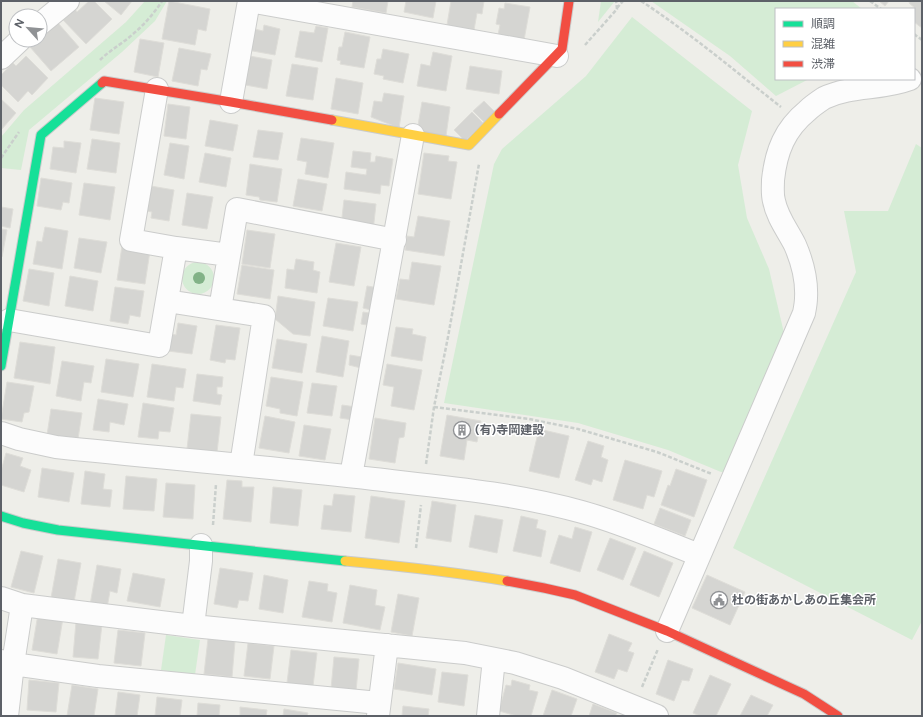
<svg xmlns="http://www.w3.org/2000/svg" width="923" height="717" viewBox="0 0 923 717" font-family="Figtree,'Noto Sans JP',sans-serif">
<rect width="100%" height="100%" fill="#eeeee9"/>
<path fill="#d5ecd5" d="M145,1H167L155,21L122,52L29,130L21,170L1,168V137L24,110L126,22Z
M601,1H615L598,22Z
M651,1H852L862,9H776V79H809L776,96L730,56Z
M632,17L752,111L738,165L747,218L769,269L784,333L725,472H721L668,450L578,423L444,403L494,164L502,149L586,76Z
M916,144L922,148V621L912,640L733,548L856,272L844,211H888Z
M182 278a16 16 0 1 1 32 0a16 16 0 1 1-32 0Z
M166,635L200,640L195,675L161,670Z"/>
<path fill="#d5d5d2" stroke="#deddd8" d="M89,1H94L112,19L86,44L63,20L75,9L77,12Z
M104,1H132L121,15Z
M169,1L210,9L206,31L198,29L195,45L162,39Z
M353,1H388L386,13L352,7Z
M406,1H436L433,18L404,12Z
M451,1H484L482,14L477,13L474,30L447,25Z
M879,1H889L885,6Z
M910,1H922V28L914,22V9L915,8L909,3Z
M505,3L530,7L524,40L498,35L500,25L496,24L499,8L504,9Z
M58,23L79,47L51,71L30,47L38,40H40V39Z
M264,25L280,29L275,55L247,50L251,28L263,31Z
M316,26L328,28L322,62L295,57L300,31L314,33Z
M345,32L370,37L364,68L340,64L341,61L337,60L339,47H342Z
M140,39L164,43L158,77L134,72Z
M179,48L211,54L207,70L201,69L198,86L172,81Z
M383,49L409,54L403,83L383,79L384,76L374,74L377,59H381Z
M433,52L452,56L446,91L417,86L421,64L430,66Z
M244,55L272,60L267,89L240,84Z
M26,56L48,78L32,95L28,91L18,102L1,85V75L13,63L16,66Z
M292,64L318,68L313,100L286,96Z
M470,66L502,71L499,94L466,89Z
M336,78L363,83L358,114L331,109Z
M384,93L404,96L399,128L371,117L374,101L382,102Z
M95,98L124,102L119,134L90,130Z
M1,99L16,113L1,130Z
M484,101L495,112L485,123L473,111Z
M422,102L450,107L446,136L417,131Z
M168,104L190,107L186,139L164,136Z
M472,112L483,123L465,141L454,130Z
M210,120L238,125L233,151L205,146Z
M258,130L283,133L278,160L253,157Z
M301,138L334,143L328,178L305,174L307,162L297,160Z
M92,139L120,143L116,173L87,169Z
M64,141L81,143L76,173L50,169L53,147L64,148Z
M170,143L189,146L184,179L164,175Z
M353,151L371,153L370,162H375L376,156L393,159L389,186L381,185L380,194L344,189L346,172L366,175L367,169L351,167Z
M205,153L231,158L226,187L199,182Z
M424,153L449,156L448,161L457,162L451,199L418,194Z
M250,164L282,169L277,202L260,200L259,197L246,195Z
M41,178L72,183L69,203L63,202L61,210L37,206Z
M298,179L327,184L322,211L293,206Z
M84,183L115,187L110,220L79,215Z
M145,185L174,190L169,221L151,218L152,212L141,210Z
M187,193L213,197L207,229L182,225Z
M344,200L376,204L373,231L341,226Z
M1,207L13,209L10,228L1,226Z
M418,216L450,221L444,256L405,250L407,236L414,237Z
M45,227L68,231L62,269L33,264L37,241L42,242Z
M1,229L7,230L2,257H1Z
M247,230L275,234L270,268L242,264Z
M79,238L107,242L101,273L74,268Z
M336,243L361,247L354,286L329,282Z
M122,246L150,251L145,284L117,280Z
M296,259L314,262L313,270L320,272L317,293L285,288L287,269L294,270Z
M412,262L441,266L434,305L396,299L400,279L409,280Z
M242,265L274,270L270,299L237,294Z
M29,269L54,273L49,306L23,301Z
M70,276L98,281L93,311L65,306Z
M367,286L379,288L375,311L363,308Z
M115,287L144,291L140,317L130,315L128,324L110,321Z
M278,296L315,302L310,336L293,334L275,319Z
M328,298L358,302L353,331L323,326Z
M363,312L375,314L373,326L361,324Z
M178,323L197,326L192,354L168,351L171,334L176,335Z
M216,325L240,328L235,360L226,359L225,363L210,360Z
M396,327L413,329L412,334L426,337L422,361L391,356Z
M322,336L349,341L343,377L316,372Z
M277,339L307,344L302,373L272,368Z
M20,342L55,347L50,384L14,378Z
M350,355L362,357L361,368L349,365Z
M106,359L139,364L133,397L101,392Z
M62,361L94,366L91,383L84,382L81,401L56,396Z
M152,364L186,369L183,388L176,387L174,401L147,397Z
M387,364L422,370L414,410L391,406L394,387L383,385Z
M197,374L223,377L222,387H217V394L222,395L220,405L193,401Z
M271,377L303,382L297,416L280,413V409L266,406Z
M7,382L34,386L29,412L24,413L22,422L1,419Z
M312,383L337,386L332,416L307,413Z
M98,399L128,404L124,425L110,422L109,432L93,430Z
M143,403L174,408L170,432L159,431L158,439L138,437Z
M342,405L356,407L353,420L340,418Z
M51,409L82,413L77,445L47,435Z
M191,414L221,417L217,452L187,449Z
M447,415L481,421L477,442L467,440L464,460L440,456Z
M265,416L295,422L289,453L259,448Z
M375,418L406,423L404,437L399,438L395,463L369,459Z
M304,425L331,429L325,460L299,456Z
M539,429L569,436L559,478L529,471Z
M588,441L604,446L601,457L608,460L602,482L593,479L591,485L575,480Z
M6,453L23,458L20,466L31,470L24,492L1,485V471Z
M625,460L662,471L654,497L647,495L643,509L613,500Z
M42,468L74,473L69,502L38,497Z
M676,469L707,480L694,517L661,505L668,485L670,486Z
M85,471L105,474L103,489L112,490L110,507L81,504Z
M126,476L157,479L154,511L123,509Z
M227,480L242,481V487H254L251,522L223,519Z
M166,483L195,485L193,519L163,517Z
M273,487L302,490L298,526L270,523Z
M334,494L355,496L351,532L321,529L324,505L332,506Z
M371,496L405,501L399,543L365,538Z
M432,501L456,505L451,542L426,538Z
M660,508L691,520L685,536L654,524Z
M475,515L503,520L497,553L469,547Z
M521,516L538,520L536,528L546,531L541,557L513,551Z
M575,527L592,532L580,572L550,563L559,535L572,539Z
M610,538L636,548L623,580L597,570Z
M21,551L43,556L34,593L11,587Z
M644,551L673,563L659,597L630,585Z
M58,559L81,563L74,602L51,598Z
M97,565L121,569L117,593L110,591L107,608L90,605Z
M220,568L253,573L248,601L239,600L237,608L214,604Z
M133,573L165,579L160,607L127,601Z
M264,575L288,580L283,613L259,609Z
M707,575L745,592L730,625L692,608Z
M309,581L328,584L327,591L337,593L332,622L302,617Z
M350,585L377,590L375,605L385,607L380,630L343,623Z
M398,594L419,598L412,636L391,632Z
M38,614L63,618L57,654L32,650Z
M76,622L102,624L98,659L73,657Z
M118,630L145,633L141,666L114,663Z
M609,634L632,643L628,651L634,653L627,672L618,669L614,679L595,672Z
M208,639L235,641L232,677L204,674Z
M248,643L274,646L270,679L244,676Z
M291,650L317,653L313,686L287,683Z
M334,657L359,659L356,691L331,689Z
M668,660L693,669L689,681L682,680L674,701L656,694Z
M398,663L436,669L432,695L394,689Z
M442,672L468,675L464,706L438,702Z
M710,675L731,684L716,716H700L693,713Z
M29,680L59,683L56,712L27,710Z
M512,680L530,685L529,690L538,692L531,716H517L499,711L506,685L511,686Z
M72,685L98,689L94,716H67Z
M552,690L577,699L571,716H543Z
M118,692L140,695L137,716H115Z
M751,695L773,705L767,716H740Z
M157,697L182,700L180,716H155Z
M198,703L220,705L219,716H197Z
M593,704L617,713L615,716H589Z
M403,706L429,709L428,716H402Z
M240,707L267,710L266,716H240Z
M284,709L308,713L307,716H283Z"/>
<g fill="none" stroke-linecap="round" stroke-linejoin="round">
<g stroke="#cbcccb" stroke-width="24">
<path id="street" d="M249,1L557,56
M40,24L68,1
M1,58L20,40
M157,89L131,240L176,248L229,255
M231,102L249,1
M167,301L264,316L241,465
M220,309L237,209L395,240
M9,320L159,346L176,248
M1,433L19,439L56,447C162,458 268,467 374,479C444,487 514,493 582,512C622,523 660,540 699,555
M351,476L413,135
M1,598L22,605L86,613L193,626L465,653L515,663L563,678L657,716
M193,626L201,561V545
M667,631L804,313C805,308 806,303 806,298C807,280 802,261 795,245C788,231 777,217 774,201C772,194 773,187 773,180C776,151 785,129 807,111C812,106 818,102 824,98C852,85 881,90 910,79
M1,661L13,664L98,676L379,703
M7,716L13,664L22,605
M378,716L387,645
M488,716L494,659"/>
</g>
<g stroke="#cacbcb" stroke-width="11">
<path id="fast" d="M1,366L41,135L102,83
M1,516L23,523L58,530L345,561"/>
</g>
<g stroke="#cacbcb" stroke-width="11">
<path id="slow" d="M332,120L469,145L499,114
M345,561C399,566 454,572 507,581"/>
</g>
<g stroke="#cacbcb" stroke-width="11">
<path id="jam" d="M102,83L104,81L231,102L332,120
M499,114L562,49L569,1
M507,581L544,588L575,595L667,631L804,694L838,716"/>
</g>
<path stroke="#cacfcc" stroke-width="2.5" stroke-dasharray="4 2" stroke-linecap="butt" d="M641,1C690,33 735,71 781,107
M870,1L881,9
M617,8L623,1
M914,34L922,40
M585,45L617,9L616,1
M100,60C107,53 115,48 123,42C138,31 152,17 162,1
M1,158L19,132
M434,407L529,419L578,429L657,452L712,474
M426,464L434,407L448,337L479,164
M213,525L216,484
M416,548L421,505
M642,687L658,649"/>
<use href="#street" stroke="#fcfcfc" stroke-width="22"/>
<use href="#fast" stroke="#16e098" stroke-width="9"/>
<use href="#slow" stroke="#ffcf43" stroke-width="9"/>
<use href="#jam" stroke="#f24e42" stroke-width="9"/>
</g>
<circle fill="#82b287" cx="199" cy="278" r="6"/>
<defs>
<g id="building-ring" transform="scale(0.9)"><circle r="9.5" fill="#fff" stroke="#909295" stroke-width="1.5"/><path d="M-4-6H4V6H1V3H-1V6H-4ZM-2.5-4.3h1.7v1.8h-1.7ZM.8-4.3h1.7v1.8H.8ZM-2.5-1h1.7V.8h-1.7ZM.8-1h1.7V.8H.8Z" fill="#909295"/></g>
<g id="civic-ring" transform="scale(0.9)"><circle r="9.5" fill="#fff" stroke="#909295" stroke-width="1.5"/><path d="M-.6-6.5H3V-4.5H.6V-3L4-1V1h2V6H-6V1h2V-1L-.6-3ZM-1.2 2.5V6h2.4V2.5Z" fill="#909295"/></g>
</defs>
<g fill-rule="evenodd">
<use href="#building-ring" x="462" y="430"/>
<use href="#civic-ring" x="719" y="600"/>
</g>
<g text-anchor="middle" stroke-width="3" stroke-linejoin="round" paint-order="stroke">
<g font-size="12" font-weight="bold" fill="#5d6168" stroke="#fff" text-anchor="start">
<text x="475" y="434">(有)寺岡建設</text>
<text x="732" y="604">杜の街あかしあの丘集会所</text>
</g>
</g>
<rect width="923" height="717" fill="none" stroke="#5d6168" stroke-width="4"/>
<rect x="775" y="8" width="140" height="72" fill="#ffffff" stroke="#bec0c3"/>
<rect x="783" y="21" width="20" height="6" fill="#16e098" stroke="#bec0c3"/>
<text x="811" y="28" font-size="12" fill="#5d6168">順調</text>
<rect x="783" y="41" width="20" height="6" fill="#ffcf43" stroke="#bec0c3"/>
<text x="811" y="48" font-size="12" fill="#5d6168">混雑</text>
<rect x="783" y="61" width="20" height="6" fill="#f24e42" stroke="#bec0c3"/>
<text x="811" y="68" font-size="12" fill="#5d6168">渋滞</text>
<g transform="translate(28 28) rotate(297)"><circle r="19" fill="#ffffff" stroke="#bec0c3"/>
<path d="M0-3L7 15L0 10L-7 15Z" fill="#909295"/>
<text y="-6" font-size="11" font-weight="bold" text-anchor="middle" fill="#5d6168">N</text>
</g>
</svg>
